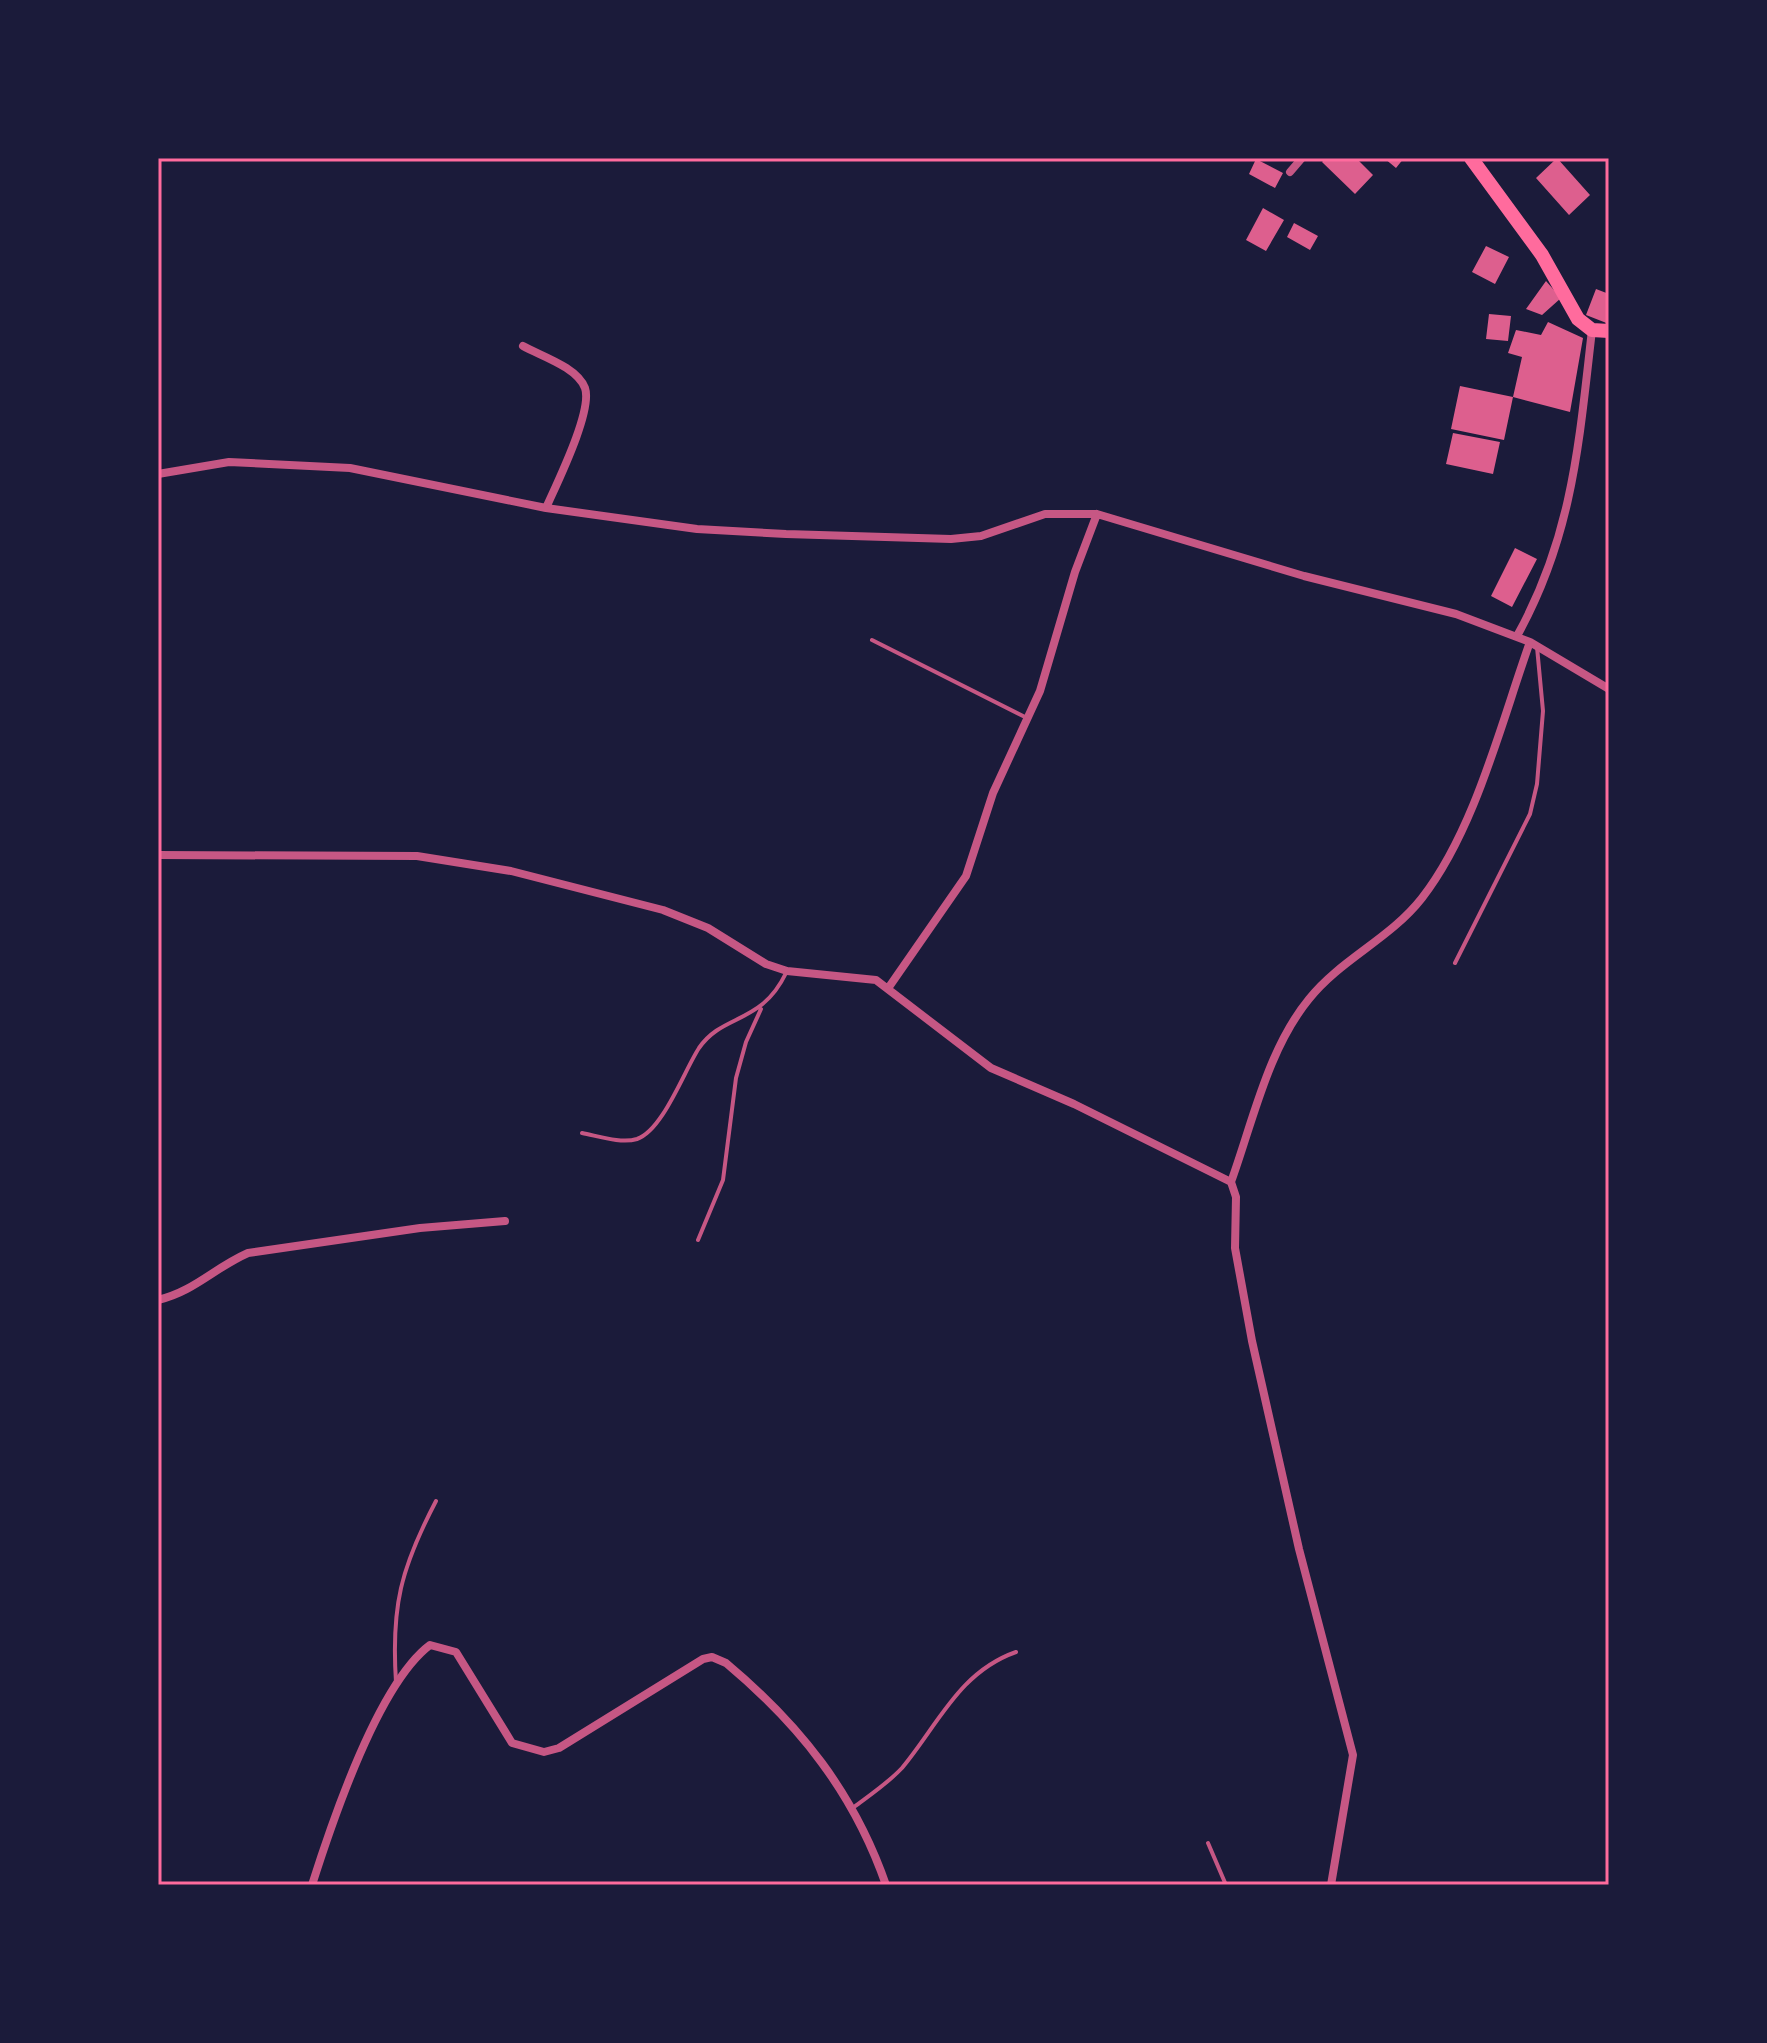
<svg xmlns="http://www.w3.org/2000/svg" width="1767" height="2043" viewBox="0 0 1767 2043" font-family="Ubuntu,sans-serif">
<rect width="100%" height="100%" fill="#1b1b3a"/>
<path fill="#dd5f8e" d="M1326,158H1356L1373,175L1355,194L1322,162Z
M1384,158H1404L1396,168Z
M1557,158L1590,195L1569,215L1536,178Z
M1256,159L1283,173L1275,188L1249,174Z
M1263,208L1284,220L1266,251L1246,240Z
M1294,223L1318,236L1310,250L1287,237Z
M1486,246L1509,257L1495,284L1472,272Z
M1546,281L1561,298L1542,315L1526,309Z
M1596,289L1609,294V324L1586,315Z
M1489,314L1511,316L1508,341L1486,339Z
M1548,322L1583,338L1570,412L1513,397L1522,357L1508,353L1516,330L1541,335Z
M1460,386L1513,397L1504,440L1451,429Z
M1453,433L1500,442L1493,474L1446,464Z
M1515,548L1537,559L1512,607L1491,596Z"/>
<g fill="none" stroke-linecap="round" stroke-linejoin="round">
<path stroke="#c65784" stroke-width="4" d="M872,640L1027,718
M1455,963L1530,814L1537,784L1543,711L1537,647
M582,1133C598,1136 621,1144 637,1139C663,1130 684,1071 699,1048C723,1013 761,1025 786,973
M698,1240L723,1180L736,1078L746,1042L761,1009
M396,1682C391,1606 401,1568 436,1501
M854,1807C870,1795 888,1783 902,1768C938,1725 959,1672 1016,1652
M1208,1843L1226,1885"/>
<path stroke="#c65784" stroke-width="8" d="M1290,172L1302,158
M523,346C541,356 577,367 585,388C593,411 556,485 546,508
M158,474L229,462L350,468L546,508L697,529L786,534L951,539L981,536L1045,514H1097L1304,576L1456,614L1530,642L1609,689
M1517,636C1573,535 1579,442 1592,330
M158,855L417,856L511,871L663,910L708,928L766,964L787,971L876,980L991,1068L1074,1104L1231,1182L1236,1197L1235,1248L1252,1341L1299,1549L1353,1755L1331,1885
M889,987L966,876L993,793L1040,691L1075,572L1097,514
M1231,1182C1253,1121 1268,1049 1309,999C1341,959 1390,939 1422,898C1475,830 1501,723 1530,642
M158,1300C195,1291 214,1268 248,1253L420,1228L505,1221
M312,1885C332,1822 378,1684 430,1645L456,1652L512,1743L544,1752L559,1748L703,1659L712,1657L726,1663C800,1725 854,1793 886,1885"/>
<path stroke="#ff6b9d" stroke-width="14" d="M1471,158L1542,255L1578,319L1592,330L1609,331"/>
</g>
<rect width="1767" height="2043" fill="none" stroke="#1b1b3a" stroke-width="320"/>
<rect x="160" y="160" width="1447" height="1723" fill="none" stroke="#ff6b9d" stroke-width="3"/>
</svg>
